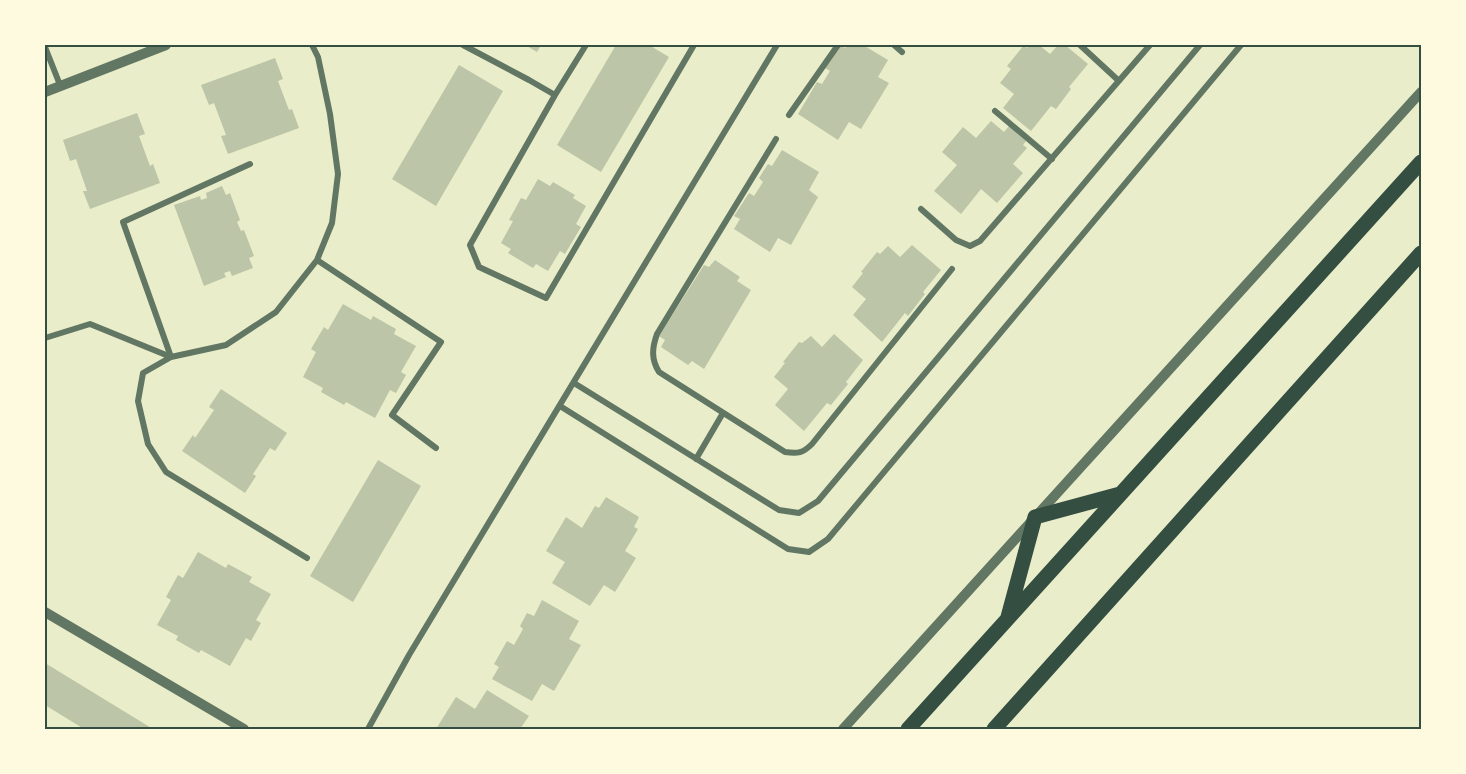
<svg xmlns="http://www.w3.org/2000/svg" width="1466" height="774" viewBox="0 0 1466 774" font-family="Lato,sans-serif">
<rect width="100%" height="100%" fill="#e9edc9"/>
<path fill="#bcc5a7" d="M525,45H541L537,52Z
M616,45H649L669,57L601,172L557,145Z
M839,45L845,48L847,45H863L888,60L878,77L889,83L861,129L849,122L838,140L798,114L817,82L822,84L830,71L825,68Z
M1024,45L1027,48L1030,45H1039L1050,54L1058,45H1065L1088,64L1069,87L1071,89L1056,109L1051,106L1031,131L1003,108L1014,94L1000,83L1011,69L1007,66Z
M275,58L283,79L278,81L289,110L292,109L299,128L228,154L221,136L226,135L214,103L209,105L201,85Z
M459,65L503,91L436,206L392,179Z
M137,113L145,134L139,136L150,166L153,164L160,183L90,209L83,191H87L76,159L70,161L63,140Z
M991,121L1004,132L1009,126L1026,141L1023,145L1027,148L1013,164L1023,173L997,203L981,189L961,214L934,191L957,165L942,152L963,127L976,138Z
M782,150L819,172L809,190L818,197L791,245L778,238L770,252L734,229L740,219L734,216L749,193L754,196L763,182L759,178L768,164L772,166Z
M538,179L550,186L553,182L575,195L573,198L586,206L576,224L581,227L565,254L560,251L548,271L536,264L533,268L508,253L511,249L501,243L513,221L509,220L521,198L526,200Z
M222,186L226,195L230,193L240,220L237,222L241,231L244,230L254,256L249,258L253,268L232,276L230,271L224,273L226,277L204,286L174,205L200,196L201,200L207,198L206,193Z
M912,245L941,270L923,292L925,294L908,316L905,313L882,342L853,315L866,299L852,287L863,273L861,272L877,252L880,254L888,246L900,257Z
M715,260L740,277L737,281L751,290L704,369L692,361L688,365L661,347L665,340L659,336L704,265L709,267Z
M343,304L371,320L373,316L396,329L394,334L416,346L401,372L406,375L396,393L390,390L375,418L346,402L344,405L321,392L323,388L303,377L316,352L311,349L324,327L328,330Z
M834,334L863,360L846,382L848,384L831,405L827,403L804,431L775,405L788,389L774,377L785,363L783,362L799,342L802,343L811,336L822,347Z
M221,389L287,433L275,451L270,448L253,474L256,476L245,493L182,451L193,435L195,438L214,410L209,407Z
M378,460L421,486L353,602L310,576Z
M606,497L639,517L634,527L638,529L625,551L636,558L615,592L604,585L590,606L552,583L565,562L546,551L566,517L582,528L595,506L599,508Z
M198,552L226,568L228,564L252,577L249,582L271,594L256,620L261,623L251,641L246,638L230,666L201,650L199,653L176,640L178,636L157,625L171,600L166,597L178,575L183,578Z
M542,600L579,621L569,639L581,645L554,691L542,684L532,701L492,679L499,667L494,664L507,641L514,645L523,629L520,626L527,613L534,616Z
M45,663L153,729H84L45,705Z
M487,690L529,716L520,729H436L456,697L475,709Z"/>
<g fill="none" stroke-linecap="round" stroke-linejoin="round">
<path stroke="#617663" stroke-width="6" d="M463,45L529,80L555,95
M586,45L555,95L470,245L479,267L546,298L694,45
M894,45L902,52
M1080,45L1119,81
M45,47L60,85
M995,111L1052,159
M789,115L838,45
M776,139L657,334C652,348 651,359 659,372L785,452C798,454 803,453 812,444L952,269
M921,209L956,240L970,246L980,241L1150,45
M317,260L441,342L392,415L436,448
M45,338L90,324L171,357
M171,357L123,222L250,164
M574,383L779,510L799,513L818,501L1200,45
M560,406L788,549L809,552L828,539L1241,45
M696,459L723,413
M307,558L166,472L148,444L138,401L143,373L171,357L226,345L276,312L317,260L332,223L338,174L330,114L318,57L312,45
M368,729L409,655L777,45"/>
<path stroke="#617663" stroke-width="10" d="M45,92L166,45
M45,612L244,729
M843,729L1421,92"/>
<path stroke="#344e41" stroke-width="15" d="M1008,617L1035,517L1120,494
M908,729L1421,162
M994,729L1421,253"/>
</g>
<rect width="1466" height="774" fill="none" stroke="#fefae0" stroke-width="93"/>
<rect x="46" y="46" width="1374" height="682" fill="none" stroke="#344e41" stroke-width="2"/>
</svg>
